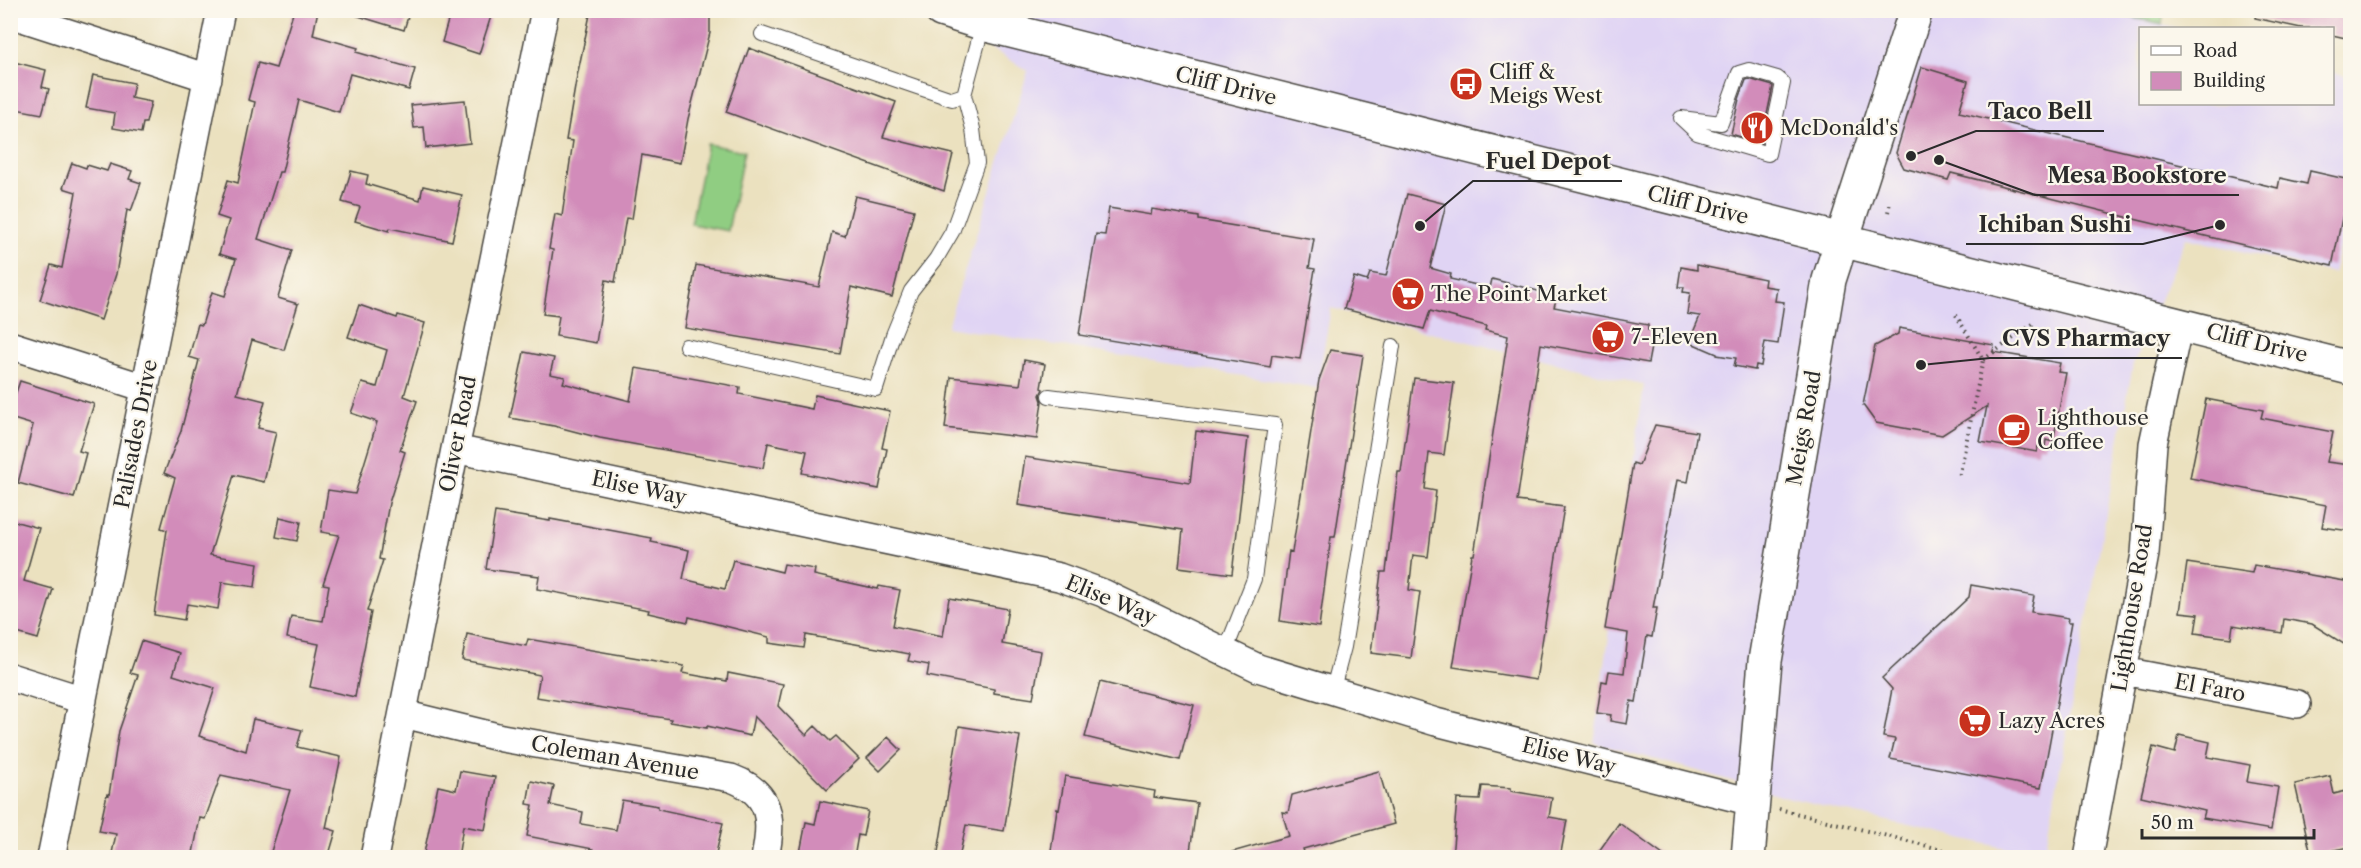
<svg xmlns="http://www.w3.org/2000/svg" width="2361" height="868" viewBox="0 0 2361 868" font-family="'Libre Caslon Text',serif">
<rect width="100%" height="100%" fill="#fbf7ec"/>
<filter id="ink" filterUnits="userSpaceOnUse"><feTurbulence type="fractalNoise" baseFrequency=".0167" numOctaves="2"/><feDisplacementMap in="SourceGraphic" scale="12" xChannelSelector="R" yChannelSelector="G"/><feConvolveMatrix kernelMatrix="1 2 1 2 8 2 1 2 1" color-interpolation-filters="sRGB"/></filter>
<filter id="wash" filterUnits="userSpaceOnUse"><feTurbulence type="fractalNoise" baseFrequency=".008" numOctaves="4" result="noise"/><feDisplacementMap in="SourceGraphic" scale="24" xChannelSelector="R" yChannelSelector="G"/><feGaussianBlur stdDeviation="1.35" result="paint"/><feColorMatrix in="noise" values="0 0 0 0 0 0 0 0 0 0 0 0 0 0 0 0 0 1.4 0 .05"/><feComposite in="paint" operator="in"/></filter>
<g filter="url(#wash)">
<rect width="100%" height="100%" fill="#ebe1bf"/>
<path fill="#e0d4f4" d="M2103,10L2178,28H2140V104H2332L2333,72L2350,77V203L2333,273L2186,238L2133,364L2044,857L1791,799L1702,772L1594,743L1644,385L1331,308L1317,388L947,327L1028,71L987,46L1003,11Z"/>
<path fill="#90cd82" stroke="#5e7c56" stroke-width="1.5" d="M2103,11H2164L2162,24Z
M707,144L744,151L728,231L691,224Z"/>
<g id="blocks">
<path fill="#d28cba" d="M294,10H318L313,35L358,48L356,52L415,69L409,90L350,74L339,112L299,100L282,172H279L258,239L292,250L278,298L298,304L284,350L252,340L237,394L265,401L258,428L276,432L264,482L234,475L210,555L258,563L255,587L222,582L218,609L187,604L184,620L154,615L167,530L161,528L175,478L164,473L181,431L199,360L189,357L198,324L202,325L212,292L225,296L236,259L219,254L229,220L217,216L228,180L238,183L255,102L248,100L258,63L276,68Z
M356,10H410L404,30L355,15Z
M451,10H493L479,54L442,42Z
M591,10H710V33L688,119L680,163L642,155L632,219L626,218L615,282L606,280L596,343L556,336L559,316L543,314L553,250L549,249L555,214L562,216L573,141L566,140L576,81Z
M2256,10H2350V39L2332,35V28H2301L2255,18Z
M749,48L896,102L883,137L953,154L944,191L726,112Z
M10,61L46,70L42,87L49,89L42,114L10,108Z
M1922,67L1968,81L1959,112L2278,188L2280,178L2307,184L2310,171L2350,180L2332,266L2138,220L1951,173L1948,180L1904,168L1896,153Z
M93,75L134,83L131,98L151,102L146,123H143L141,133L113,128L115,113L86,108Z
M1749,79L1773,86L1761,143L1731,134L1739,99L1746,80Z
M465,100L470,143L426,148L424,127L414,128L411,105Z
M72,163L86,168L87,165L107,171L110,164L132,171L129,179L141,183L131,211L127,210L116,274L101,320L40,300L51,265L62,268L76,192L63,188Z
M351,171L368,175L366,184L420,200L423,186L462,195L452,241L390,228L389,231L355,221L360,207L342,202Z
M1407,194L1446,204L1430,268L1451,274L1450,279L1490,288L1492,279L1557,296L1554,307L1648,325V330L1654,331L1648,363L1541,344L1517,501L1564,507L1536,680L1453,667L1472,555H1474L1508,336L1485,330L1486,326L1430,311L1424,329L1344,309L1354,277L1367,281L1370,273L1386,276Z
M855,196L914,210L892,297L851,287L840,354L685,328L696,265L819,287L832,232L845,236Z
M1109,208L1151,215L1152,209L1199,217V220L1314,239L1309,268L1315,269L1300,359L1272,355L1270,367L1079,335L1096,234L1105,235Z
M1697,265L1765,279L1764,286L1777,288L1775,301L1784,302L1778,344L1765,342L1761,366L1756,365L1755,370L1734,366L1736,358L1717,355V354L1689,342L1700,316L1687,314L1690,293L1683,292L1684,287H1678L1681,267L1697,270Z
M359,305L397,318L398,315L425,323L404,396L417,401L400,450L405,452L389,503L379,559L383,560L367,611L371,612L355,697L310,687L319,644L287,638L291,616L323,621L329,585L323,584L339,535L321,532L328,490L355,494L377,422L351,413L362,383L377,387L387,350L348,337Z
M1899,328L1994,345L1993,352L2060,363L2058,372L2066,373L2053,442L2046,440L2045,447L2038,446L2037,452L1980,442L1987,406L1942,435L1876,423L1863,405L1875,346L1898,334Z
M1330,350L1363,355L1335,537H1331L1319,627L1280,621L1289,551L1292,552L1319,380Z
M524,352L554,358L550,374L565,377L563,383L630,401L636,368L740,387L739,394L812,409L815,395L890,411L882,448L887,449L879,489L802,473L807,451L768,443L763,468L600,438L554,426L510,418Z
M1024,360L1045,364L1041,388L1043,389L1040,395L1042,401L1037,439L945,428L951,377L1020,385Z
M1414,378L1454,383L1444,455L1429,453L1425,489L1436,491L1428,557L1413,555L1409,590L1420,592L1411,658L1371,653L1381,572H1386L1398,472H1401Z
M20,381L94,404L79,451L86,453L74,498L18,483L33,425L10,418V410Z
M2206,399L2263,410L2261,418L2333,432L2327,462L2350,465V531L2322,527L2326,505L2190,478Z
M1655,425L1697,432L1688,482L1677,480L1653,608H1657L1652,637L1647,636L1636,702L1631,701L1627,724L1610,721L1611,715L1597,713L1602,681L1607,682L1609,671L1624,673L1628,633L1605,629L1633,463L1639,465Z
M1196,431L1248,438L1232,574L1179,567L1183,530L1018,505L1025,457L1190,483Z
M495,512L550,521V519L652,538L651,542L689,550L683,579L725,589L733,560L782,572L784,564L815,569L814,575L878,589L879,586L900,590L893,626L943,636L949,598L1008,609L1002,644L1041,651L1033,699L994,693V689L927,676L929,665L908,661L910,654L806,635L804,648L769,643V637L689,617L688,622L648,613L649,610L537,589L539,576L486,569Z
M280,517L301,522L297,541L276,537Z
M10,520L39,528L24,581L53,589L38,639L10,631Z
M2187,563L2252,573L2254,565L2350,582V648L2312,624L2284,619L2282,633L2233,625L2231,638L2195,633L2198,614L2180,612Z
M1971,585L2034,596L2031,612L2069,618L2068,622H2072L2041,788L1890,759L1895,739L1883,737L1892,689L1882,678L1969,597Z
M467,634L526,646L528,639L650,660L684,666L682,673L727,681L728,673L783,684L778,706L806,735L815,726L830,741L836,736L859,759L827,790L754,716L750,736L707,726V728L670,722L671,719L536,697L540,675L462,660Z
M141,641L180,653L173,675L215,688L199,736L246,751L253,719L302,730L297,747L341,757L326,828L336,831L328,858H269L290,790L221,775L205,819L200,818L192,858H111L116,834L99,831L107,794L109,795L119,731L138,675L130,673Z
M1100,682L1194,705L1180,760L1085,737Z
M959,726L1020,736L1004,831L966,825L959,858H937Z
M2179,735L2210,742L2207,757L2250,765L2247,782L2278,787L2271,830L2203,818L2205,811L2141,796L2153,747L2175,753Z
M888,737L901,750L880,771L867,758Z
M460,771L495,777L485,830L463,826L458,858H423L438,786L456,790Z
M1379,771L1394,824L1303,849L1306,858H1233L1232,852L1289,836L1282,812L1288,813L1292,795Z
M1065,776L1155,791L1154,797L1197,803L1189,858H1050L1057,809L1059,810Z
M2330,776L2334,794L2350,790V847L2311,855L2295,784Z
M531,781L554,786L550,805L583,812L581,824L616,830L622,800L658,806V809L723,823L715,858H591L593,849L527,836L533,805L527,804Z
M1482,786L1511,788V791L1552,798L1549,817L1567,820L1560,858H1452L1457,799L1480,800Z
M820,801L868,811L863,836L858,835L854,858H799L806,822L815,824Z
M1619,823L1667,858H1594Z"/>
</g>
</g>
<g filter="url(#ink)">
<use href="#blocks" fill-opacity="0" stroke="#484641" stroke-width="1.5"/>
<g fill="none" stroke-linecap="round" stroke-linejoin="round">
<g stroke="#484641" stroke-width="16">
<path id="service" d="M762,34L952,99L964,95
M1749,70L1777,78L1783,83L1768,154L1697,133L1681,118L1721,123L1739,73Z
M686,346L876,389L893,335L911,291L936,259L952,232L977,163L973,129L964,95L983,24
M1049,396L1275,425L1254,579L1225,652
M1332,692L1344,647L1393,346"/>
</g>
<g stroke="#484641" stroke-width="30">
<path id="minor" d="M10,14L208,78
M10,345L145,388
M455,449L1059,577L1103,593L1258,668L1436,722L1752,802
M2123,671L2297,704
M10,677L83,700
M403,714L502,738L731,778C772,793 773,820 765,858
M51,858L221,10
M374,858L455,449L545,10
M2088,858L2145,554L2153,444L2179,324"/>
</g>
<g stroke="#484641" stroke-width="36">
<path id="secondary" d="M941,10L991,26L2350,368
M1748,858L1765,661L1829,280L1916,10"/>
</g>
<path stroke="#484641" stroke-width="4" stroke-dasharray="1.5 4.5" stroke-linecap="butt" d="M1888,212L1890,202
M1956,315L1983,360L1959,478
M1983,360L2033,324
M1779,809L1976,858"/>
<use href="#service" stroke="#fff" stroke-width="14"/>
<use href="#minor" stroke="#fff" stroke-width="27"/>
<use href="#secondary" stroke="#fff" stroke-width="33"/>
</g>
</g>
<defs>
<g id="bus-disc" transform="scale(1.725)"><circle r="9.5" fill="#c8321e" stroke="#fbf7ec"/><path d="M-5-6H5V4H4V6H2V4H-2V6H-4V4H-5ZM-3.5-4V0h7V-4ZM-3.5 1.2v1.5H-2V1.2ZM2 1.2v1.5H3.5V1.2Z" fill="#fff"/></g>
<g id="restaurant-disc" transform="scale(1.725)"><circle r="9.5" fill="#c8321e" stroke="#fbf7ec"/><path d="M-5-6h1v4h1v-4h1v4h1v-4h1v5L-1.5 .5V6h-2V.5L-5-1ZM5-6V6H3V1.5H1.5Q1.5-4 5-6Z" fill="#fff"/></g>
<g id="supermarket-disc" transform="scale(1.725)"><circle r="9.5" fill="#c8321e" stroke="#fbf7ec"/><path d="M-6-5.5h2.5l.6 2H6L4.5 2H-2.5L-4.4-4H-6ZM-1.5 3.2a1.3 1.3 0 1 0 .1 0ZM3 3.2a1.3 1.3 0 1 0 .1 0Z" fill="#fff"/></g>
<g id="cafe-disc" transform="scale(1.725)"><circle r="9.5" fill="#c8321e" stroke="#fbf7ec"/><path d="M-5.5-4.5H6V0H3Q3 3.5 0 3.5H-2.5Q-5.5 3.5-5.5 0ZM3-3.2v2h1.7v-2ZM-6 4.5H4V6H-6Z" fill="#fff"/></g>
</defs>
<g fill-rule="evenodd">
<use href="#bus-disc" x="1466" y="84"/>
<use href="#restaurant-disc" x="1757" y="128"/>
<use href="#supermarket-disc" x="1408" y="294"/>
<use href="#supermarket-disc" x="1608" y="337"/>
<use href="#cafe-disc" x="2014" y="430"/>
<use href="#supermarket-disc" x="1975" y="721"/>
</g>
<g text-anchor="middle" stroke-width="4.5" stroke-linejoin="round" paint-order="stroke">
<g font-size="21" fill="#2b2b2b" stroke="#fbf7ec" text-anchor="start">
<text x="1489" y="79">Cliff &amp;<tspan x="1489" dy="24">Meigs West</tspan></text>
<text x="1780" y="135">McDonald's</text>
<text x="1431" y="301">The Point Market</text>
<text x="1631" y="344">7-Eleven</text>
<text x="2037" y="425">Lighthouse<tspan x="2037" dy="24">Coffee</tspan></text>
<text x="1998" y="728">Lazy Acres</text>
</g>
<g font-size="21" fill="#2b2b2b" stroke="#fbf7ec">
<text transform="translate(1226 86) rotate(14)" y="7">Cliff Drive</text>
<text transform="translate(1698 205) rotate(14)" y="7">Cliff Drive</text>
<text transform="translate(2257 343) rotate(14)" y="7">Cliff Drive</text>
<text transform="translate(1804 428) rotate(-80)" y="7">Meigs Road</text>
<text transform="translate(136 434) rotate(-79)" y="7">Palisades Drive</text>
<text transform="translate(458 434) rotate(-79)" y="7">Oliver Road</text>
<text transform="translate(639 488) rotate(12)" y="7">Elise Way</text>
<text transform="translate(1111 600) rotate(23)" y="7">Elise Way</text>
<text transform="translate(2132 608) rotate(-81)" y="7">Lighthouse Road</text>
<text transform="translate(2210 688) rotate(11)" y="7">El Faro</text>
<text transform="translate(1569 756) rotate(14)" y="7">Elise Way</text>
<text transform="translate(615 758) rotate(10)" y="7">Coleman Avenue</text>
</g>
</g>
<path fill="none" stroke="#2b2b2b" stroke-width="2" d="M1911 156L1976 131H2104M1420 226L1473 181H1622M1939 160L2035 195H2239M2220 225L2143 244H1966M1921 365L1990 358H2182"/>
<g fill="#2b2b2b" stroke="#fbf7ec" stroke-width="2">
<circle cx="1911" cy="156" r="6"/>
<circle cx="1420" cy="226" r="6"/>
<circle cx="1939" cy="160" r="6"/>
<circle cx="2220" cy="225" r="6"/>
<circle cx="1921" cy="365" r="6"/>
</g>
<g font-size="22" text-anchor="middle" font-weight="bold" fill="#2b2b2b" stroke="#fbf7ec" stroke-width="4.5" stroke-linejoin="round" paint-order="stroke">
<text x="2040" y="119">Taco Bell</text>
<text x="1548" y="169">Fuel Depot</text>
<text x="2137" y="183">Mesa Bookstore</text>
<text x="2055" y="232">Ichiban Sushi</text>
<text x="2086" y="346">CVS Pharmacy</text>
</g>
<rect width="2361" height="868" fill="none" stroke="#fbf7ec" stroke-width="36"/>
<rect x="2139" y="27" width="195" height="78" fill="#fbf7ec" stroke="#a8a59f" stroke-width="1.5"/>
<rect x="2151" y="46" width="30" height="9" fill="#ffffff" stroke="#a8a59f" stroke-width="1.5"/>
<text x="2193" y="57" font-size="18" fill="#2b2b2b">Road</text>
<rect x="2151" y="72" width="30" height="18" fill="#d28cba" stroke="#a8a59f" stroke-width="1.5"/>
<text x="2193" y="87" font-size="18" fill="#2b2b2b">Building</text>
<path d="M2142 829v9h172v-9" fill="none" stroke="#2b2b2b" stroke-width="3"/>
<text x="2151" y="829" font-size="18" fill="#2b2b2b" stroke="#fbf7ec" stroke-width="4.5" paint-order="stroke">50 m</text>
</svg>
